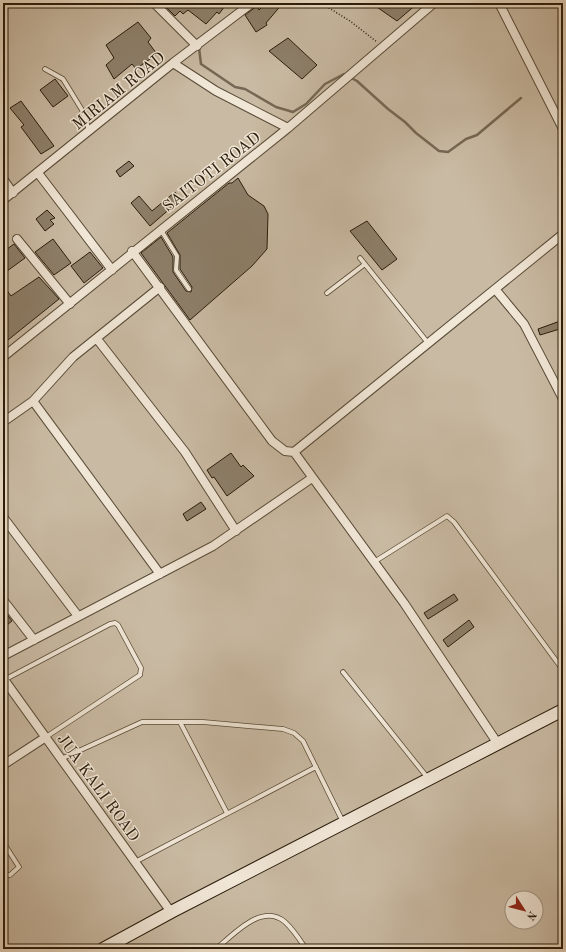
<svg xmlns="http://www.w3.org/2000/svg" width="566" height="952" viewBox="0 0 566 952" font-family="'Old Standard TT',serif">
<rect width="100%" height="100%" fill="#eadac2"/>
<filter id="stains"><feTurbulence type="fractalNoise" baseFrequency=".005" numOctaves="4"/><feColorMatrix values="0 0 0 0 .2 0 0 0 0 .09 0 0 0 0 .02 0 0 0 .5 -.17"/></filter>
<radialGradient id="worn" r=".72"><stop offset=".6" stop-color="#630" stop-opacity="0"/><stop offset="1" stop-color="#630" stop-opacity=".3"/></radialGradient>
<path fill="#c9baa3" stroke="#796b56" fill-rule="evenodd" d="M3,3H563V949H3ZM512,898H536V922H512Z"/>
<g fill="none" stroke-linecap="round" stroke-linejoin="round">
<path stroke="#756753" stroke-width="2.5" d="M199,48L201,64L235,87L245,89L276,107L293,112L306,104L325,84L344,74L357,81L388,109L405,122L416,133L439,151L448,152L466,139L477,135L521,98"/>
</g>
<path fill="#8d7f6a" stroke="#291c0a" d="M169,3H200L204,7L208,3H227L219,14L217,12L206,24L188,10L183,14L180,11L175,16L165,6Z
M266,3H283L266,23L267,25L256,32L245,15L257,6L259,10Z
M371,3H418L397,21Z
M138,22L151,38L148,42L157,54L136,69L132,64L114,79L106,65L114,58L106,45Z
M288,38L317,65L302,79L269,51Z
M55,79L68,96L53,107L40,90Z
M21,101L54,146L41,154L21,127L24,125L10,108Z
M129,161L134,166L120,177L116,171Z
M238,178L248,195L264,206L268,214L267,249L252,266L190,320L141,253L161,237L173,257V272L186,291L191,292L192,287L180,269V255L167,233L229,183H232Z
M175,192L180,200L150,226L131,203L139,196L152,211Z
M47,210L55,218L50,220L54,224L45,231L36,219Z
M367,221L397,259L382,270L350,231Z
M53,239L71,263L54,275L35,252Z
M14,244L25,258L3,274V252Z
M90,252L103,268L84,283L71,266Z
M39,277L59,299L3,344V285L11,296Z
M563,320V328L540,335L538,329Z
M231,453L241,467L243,465L254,476L227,496L214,477L212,478L207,470Z
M201,502L206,509L187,521L183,514Z
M454,594L458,600L428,619L424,613Z
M3,609L12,621L3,628Z
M469,620L474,627L448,647L443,640Z"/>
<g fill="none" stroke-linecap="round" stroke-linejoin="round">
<g stroke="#594c38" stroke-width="5.5">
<path id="lane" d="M45,69L63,79L82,110L89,130
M161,230L177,256L176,270L189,289
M360,258L428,343
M327,293L365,264
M374,562L447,516L454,522L563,670
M343,672L427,777
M4,680L110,624L115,623L118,625L141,668L140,675L46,737
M180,722L227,813
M61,759L142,722H203L283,729L294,733L303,741L343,822
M3,842L19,867L10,875H7L3,871
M135,862L316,767
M216,949C233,935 262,902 285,922C293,929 300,940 306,949"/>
</g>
<g stroke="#594c38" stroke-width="10">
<path id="street" d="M154,3L197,46
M499,3L563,129
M173,63L216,91L288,128
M38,173L112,270
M3,179L13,193
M3,200L173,63L252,3
M17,239L70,304
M132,251L272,441L285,451L294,452
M495,289L524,324L563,399
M97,339L185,452L236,531
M3,357L288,128L434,3
M33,401L160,574
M3,422L33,401L73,357L160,287
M3,517L78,616
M3,600L34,640
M3,656L213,546L312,478
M3,678L171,912
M498,744L404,603L294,452L563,234
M3,765L46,737"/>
</g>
<g stroke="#291c0a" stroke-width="14">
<path id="secondary" d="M103,949L171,912L563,710"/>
</g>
<path stroke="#291c0a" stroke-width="1.5" stroke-dasharray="1 2" stroke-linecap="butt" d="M321,3L350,21L377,42"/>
<use href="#lane" stroke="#f1e7d7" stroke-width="4"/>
<use href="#street" stroke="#f1e7d7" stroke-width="8"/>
<use href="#secondary" stroke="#f1e7d7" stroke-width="12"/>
</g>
<g text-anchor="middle" stroke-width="3" stroke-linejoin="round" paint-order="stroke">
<g font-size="16" fill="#291c0a" stroke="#f1e7d7">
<text transform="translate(118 90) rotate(-39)" y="6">MIRIAM ROAD</text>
<text transform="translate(211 171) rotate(-38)" y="6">SAITOTI ROAD</text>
<text transform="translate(99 787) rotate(54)" y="6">JUA KALI ROAD</text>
</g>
</g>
<rect width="566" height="952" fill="none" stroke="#eadac2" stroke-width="16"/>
<rect x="4" y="4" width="558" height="944" fill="none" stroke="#291c0a" stroke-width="2"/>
<rect x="8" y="8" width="550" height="936" fill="none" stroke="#291c0a"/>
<g transform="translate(524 910) rotate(126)"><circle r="19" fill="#f1e7d7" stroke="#a19685"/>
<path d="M0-3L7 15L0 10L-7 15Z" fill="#8f2418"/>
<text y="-6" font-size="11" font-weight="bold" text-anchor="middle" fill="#291c0a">N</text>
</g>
<rect width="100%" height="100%" filter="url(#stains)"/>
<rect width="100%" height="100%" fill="url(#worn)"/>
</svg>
